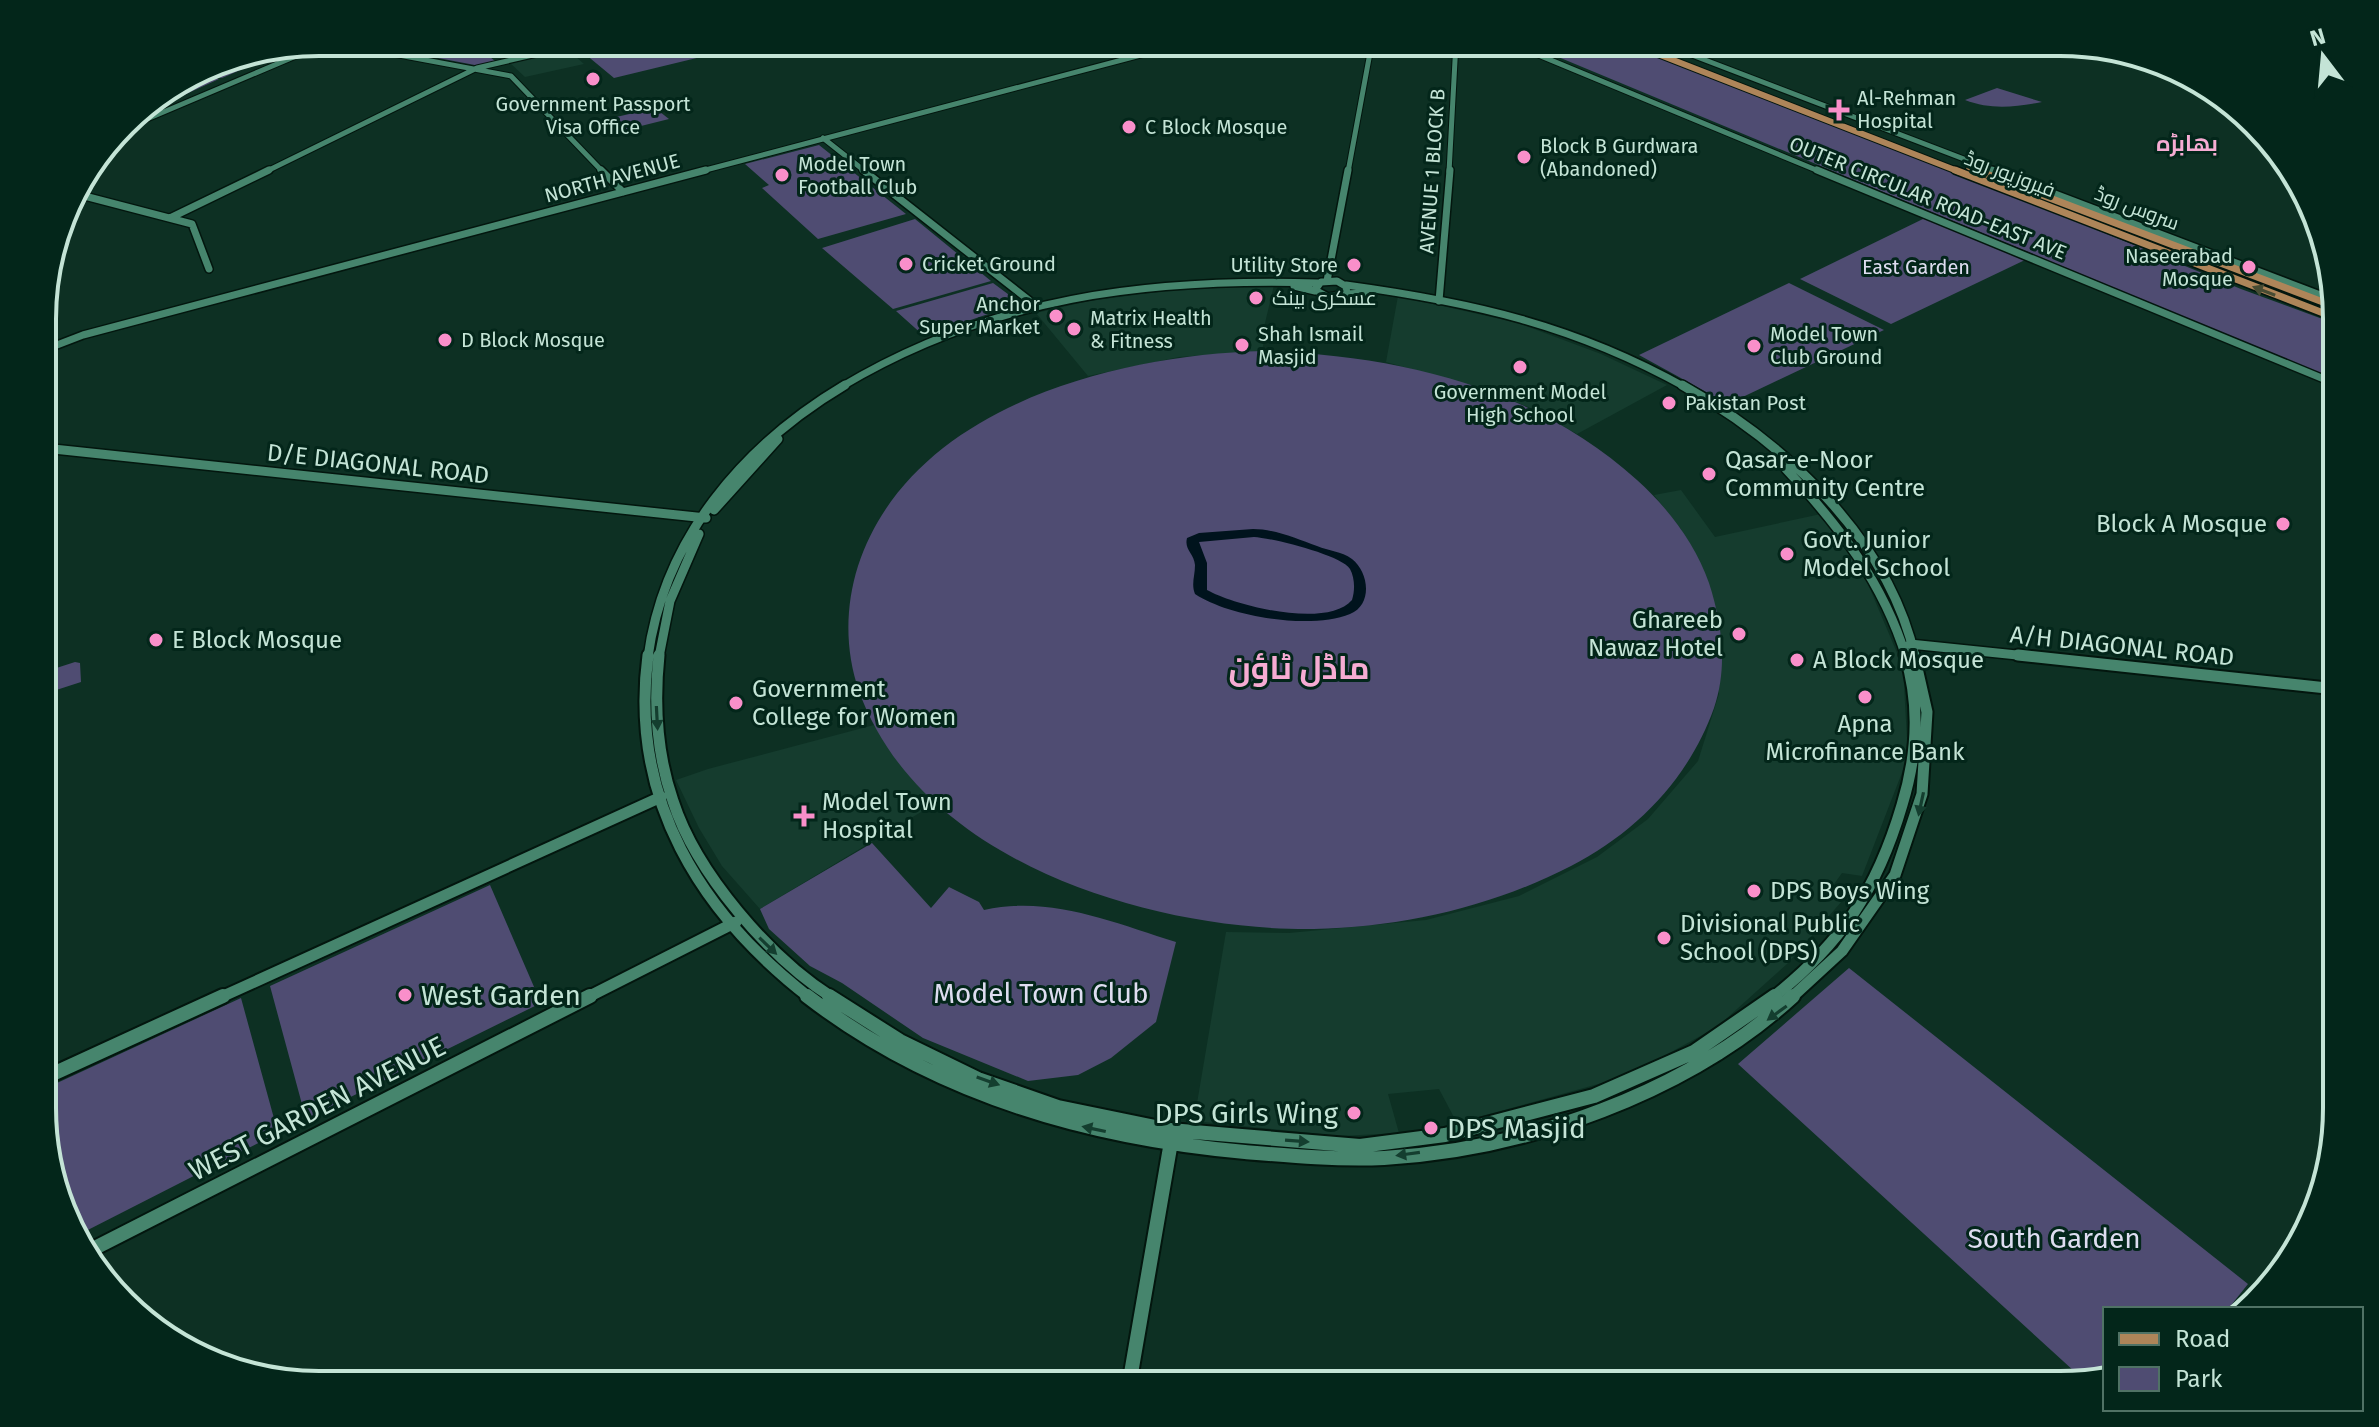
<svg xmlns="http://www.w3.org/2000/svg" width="2379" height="1427" viewBox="0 0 2379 1427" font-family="'Fira Sans',Cairo,sans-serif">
<rect width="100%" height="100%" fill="#0d3023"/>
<path fill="#153c2e" d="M567,49L584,64L525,77L510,63Z
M1274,285L1261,340L1264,341L1262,351L1179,357L1088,376L1036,313L1089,301L1188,288Z
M1398,296L1518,323L1601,354L1667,385L1577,434L1533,409L1486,390L1386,362Z
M1681,490L1715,537L1821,514L1862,570L1903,667L1908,757L1862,876L1842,873L1829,891L1842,901L1788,963L1717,1027L1627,1076L1457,1123L1439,1089L1388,1094L1399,1133L1340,1136L1194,1121L1226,932L1289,933L1426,920L1519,896L1597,857L1648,819L1698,761L1719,694L1681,529L1654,495Z
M874,725L897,760L936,803L760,909L722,866L699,828L676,780L708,769Z"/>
<path fill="#4f4c72" d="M471,42L495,61L480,66L438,58Z
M599,42H729L738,48L614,78L579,49Z
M1522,42H1619L1983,183L2241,289L2336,324V380Z
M294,47L222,78L196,74L213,63Z
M195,75L219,79L129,120L136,111Z
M1997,88L2042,102C2015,107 1991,110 1965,100Z
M655,108L669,119L625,130L612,118Z
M819,145L906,214L818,239L762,188L769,185L745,164Z
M1925,218L2025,260L1891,324L1800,279Z
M915,219L991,281L893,309L822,248Z
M993,283L1020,303L924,336L896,311Z
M1789,283L1884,330L1728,404L1639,355Z
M1262,351C1397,355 1535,387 1637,480C1668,508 1695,543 1709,583C1722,623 1728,667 1714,708C1689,778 1637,832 1571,866C1491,907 1404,927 1314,929C1151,931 920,862 859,691C845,651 845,607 858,566C910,407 1115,355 1262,351Z
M75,662L80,663L81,682L44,694V672Z
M872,843L931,908L949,887L979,902L984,910C1050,895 1112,922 1176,942L1156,1022L1111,1058L1078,1075L1028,1081L923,1038L842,983L810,966L769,929L760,909Z
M490,885L541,1003L306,1119L270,986Z
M1849,968L2248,1284L2228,1309H2105V1376L2086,1382L1738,1064Z
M241,998L278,1133L78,1235L44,1144V1089Z"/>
<path fill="#00131d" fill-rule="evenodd" d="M1253,529C1275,529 1297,539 1317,546C1329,551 1341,551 1352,559C1369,572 1373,605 1350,614C1310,630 1230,617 1195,594C1191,584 1195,576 1195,565C1194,553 1184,550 1187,538L1199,533ZM1254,537C1272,538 1341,555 1350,569C1355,578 1355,591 1352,600C1327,629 1236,606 1207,590V563L1199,542Z"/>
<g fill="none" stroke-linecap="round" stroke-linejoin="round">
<g stroke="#03160e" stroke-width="7">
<path id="secondary-far4" d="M1507,42L1821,172
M1658,42L1998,172
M121,130L329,42L511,76L603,172
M823,138L866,172
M265,172L477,68L589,42
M698,172L1190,42
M1348,172L1372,42
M1449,172L1456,42"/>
</g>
<g stroke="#03160e" stroke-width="10">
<path id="secondary-far3" d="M601,170L623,192
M863,170L1035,305
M1817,170L2336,384
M1992,170L2336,301
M73,193L192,224L209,269
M170,218L269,170
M1327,281L1348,170
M1337,281L1347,287L1345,294L1328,297L1315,290L1321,282Z
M1346,285C1471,302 1574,325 1685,387
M1294,286L1315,291
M1345,294L1366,293
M1439,301L1450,170
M44,350L83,335L706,170
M841,387C991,297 1147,278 1318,283"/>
</g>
<g stroke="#03160e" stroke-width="12">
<path id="secondary-far2" d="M1682,385C1784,442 1889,539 1915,657
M44,448L706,518
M1786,469C1839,526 1883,582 1906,657
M714,510L778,439
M1910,644L2037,657
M648,657C664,538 744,445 845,385
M659,657L670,601L699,534"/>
</g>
<g stroke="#03160e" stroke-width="15">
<path id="secondary-far1" d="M648,655C629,799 700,913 810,998
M659,655C654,703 657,755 673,801C696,873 770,958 833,998
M2018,655L2336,689
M219,998L661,797
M586,998L736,922
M1772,998C1841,944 1877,890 1902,805C1917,756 1921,706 1905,655
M1791,998L1842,951L1895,875L1922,794L1927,712L1914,655"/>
</g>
<g stroke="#03160e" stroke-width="18">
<path id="secondary" d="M807,996C934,1094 1088,1138 1245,1152C1292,1156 1338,1160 1384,1158C1526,1150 1687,1093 1793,996
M829,996L900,1041L978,1079L1058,1107L1170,1130L1360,1146L1445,1135L1594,1096L1694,1052L1775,996
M44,1078L223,996
M85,1253L590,996
M1129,1385L1172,1136"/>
</g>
<g stroke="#03160e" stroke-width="8">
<path id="primary-far1" d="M1627,42L1960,172
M1969,167L1981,172"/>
</g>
<g stroke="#03160e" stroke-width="10">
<path id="primary" d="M1955,170L2336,318
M1976,170L2336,307"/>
</g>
<use href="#secondary-far4" stroke="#46856d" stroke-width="5"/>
<use href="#secondary-far3" stroke="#46856d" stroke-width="7"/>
<use href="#secondary-far2" stroke="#46856d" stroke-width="9"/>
<use href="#secondary-far1" stroke="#46856d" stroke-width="11"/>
<use href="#secondary" stroke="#46856d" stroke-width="14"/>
<use href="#primary-far1" stroke="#ae8559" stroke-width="6"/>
<use href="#primary" stroke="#ae8559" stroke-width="7"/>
</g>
<defs><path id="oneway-solid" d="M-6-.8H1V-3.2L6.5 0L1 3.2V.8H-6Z" transform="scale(2)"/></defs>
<use fill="#474c33" href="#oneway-solid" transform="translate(2264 291) rotate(-159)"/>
<g fill="#143e2f">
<use href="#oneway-solid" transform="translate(657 718) rotate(87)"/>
<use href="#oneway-solid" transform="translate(1921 804) rotate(102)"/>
<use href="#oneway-solid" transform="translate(768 946) rotate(44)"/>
<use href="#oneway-solid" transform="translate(1777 1013) rotate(144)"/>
<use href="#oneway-solid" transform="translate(988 1081) rotate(19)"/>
<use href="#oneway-solid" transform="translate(1094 1129) rotate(-168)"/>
<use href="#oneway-solid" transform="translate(1297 1141) rotate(4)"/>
<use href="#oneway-solid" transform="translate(1408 1154) rotate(172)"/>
</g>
<g fill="#f98fca" stroke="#03261a" stroke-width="3">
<circle cx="593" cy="79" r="8"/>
<path d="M1835 98h8v8h8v8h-8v8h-8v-8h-8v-8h8z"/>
<circle cx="1129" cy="127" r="8"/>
<circle cx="1524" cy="157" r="8"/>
<circle cx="782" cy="175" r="8"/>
<circle cx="906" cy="264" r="8"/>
<circle cx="1354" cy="265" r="8"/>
<circle cx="2249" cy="267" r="8"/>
<circle cx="1256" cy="298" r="8"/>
<circle cx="1056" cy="316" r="8"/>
<circle cx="1074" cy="329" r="8"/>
<circle cx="445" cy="340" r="8"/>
<circle cx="1242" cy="345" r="8"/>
<circle cx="1754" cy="346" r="8"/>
<circle cx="1520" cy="367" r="8"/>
<circle cx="1669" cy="403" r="8"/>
<circle cx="1709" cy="474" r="8"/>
<circle cx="2283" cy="524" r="8"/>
<circle cx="1787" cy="554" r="8"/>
<circle cx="1739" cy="634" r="8"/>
<circle cx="156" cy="640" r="8"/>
<circle cx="1797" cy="660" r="8"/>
<circle cx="1865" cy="697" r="8"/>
<circle cx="736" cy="703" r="8"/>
<path d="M800 804h8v8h8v8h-8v8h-8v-8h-8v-8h8z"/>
<circle cx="1754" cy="891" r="8"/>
<circle cx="1664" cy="938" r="8"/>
<circle cx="405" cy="995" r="8"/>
<circle cx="1354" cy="1113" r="8"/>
<circle cx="1431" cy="1128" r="8"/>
</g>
<g text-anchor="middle" stroke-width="6" stroke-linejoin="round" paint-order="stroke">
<g font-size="20" fill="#c4e4d6" stroke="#03261a" text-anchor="start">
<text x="1857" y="105">Al-Rehman<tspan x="1857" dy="23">Hospital</tspan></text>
<text x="593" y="111" text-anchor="middle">Government Passport<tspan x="593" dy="23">Visa Office</tspan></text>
<text x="1145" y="134">C Block Mosque</text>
<text x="1540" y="153">Block B Gurdwara<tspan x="1540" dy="23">(Abandoned)</tspan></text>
<text x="798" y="171">Model Town<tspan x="798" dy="23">Football Club</tspan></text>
<text x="2233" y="263" text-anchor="end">Naseerabad<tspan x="2233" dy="23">Mosque</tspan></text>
<text x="922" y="271">Cricket Ground</text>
<text x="1338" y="272" text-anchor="end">Utility Store</text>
<text x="1272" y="305">عسکری بینک</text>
<text x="1040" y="311" text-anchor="end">Anchor<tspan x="1040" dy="23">Super Market</tspan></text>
<text x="1090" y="325">Matrix Health<tspan x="1090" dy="23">&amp; Fitness</tspan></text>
<text x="1258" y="341">Shah Ismail<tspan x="1258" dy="23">Masjid</tspan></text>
<text x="1770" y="341">Model Town<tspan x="1770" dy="23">Club Ground</tspan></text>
<text x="461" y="347">D Block Mosque</text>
<text x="1520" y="399" text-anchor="middle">Government Model<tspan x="1520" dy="23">High School</tspan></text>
<text x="1685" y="410">Pakistan Post</text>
</g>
<g font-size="20" fill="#c4e4d6" stroke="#03261a">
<text transform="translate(1432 171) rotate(-86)" y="7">AVENUE 1 BLOCK B</text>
<text transform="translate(2010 174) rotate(21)" y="7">فیروزپور روڈ</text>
<text transform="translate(612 178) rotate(-15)" y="7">NORTH AVENUE</text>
<text transform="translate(1928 198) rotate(22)" y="7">OUTER CIRCULAR ROAD-EAST AVE</text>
<text transform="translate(2137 208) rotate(21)" y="7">سروس روڈ</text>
</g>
<g font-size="20" fill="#deddf0" stroke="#03261a">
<text x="1916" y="274">East Garden</text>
</g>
<g font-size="22" font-weight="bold" fill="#f6acd3" stroke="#03261a">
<text x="2187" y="151">بھابڑہ</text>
</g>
<g font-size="24" fill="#c4e4d6" stroke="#03261a" text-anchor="start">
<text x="1725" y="468">Qasar-e-Noor<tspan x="1725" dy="28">Community Centre</tspan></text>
<text x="2267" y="532" text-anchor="end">Block A Mosque</text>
<text x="1803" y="548">Govt. Junior<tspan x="1803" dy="28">Model School</tspan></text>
<text x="1723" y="628" text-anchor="end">Ghareeb<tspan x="1723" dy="28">Nawaz Hotel</tspan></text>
<text x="172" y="648">E Block Mosque</text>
<text x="1813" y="668">A Block Mosque</text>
<text x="752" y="697">Government<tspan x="752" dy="28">College for Women</tspan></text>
<text x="1865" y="732" text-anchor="middle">Apna<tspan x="1865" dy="28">Microfinance Bank</tspan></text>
<text x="822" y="810">Model Town<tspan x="822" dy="28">Hospital</tspan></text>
<text x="1770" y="899">DPS Boys Wing</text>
<text x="1680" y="932">Divisional Public<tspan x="1680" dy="28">School (DPS)</tspan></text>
</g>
<g font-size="24" fill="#c4e4d6" stroke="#03261a">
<text transform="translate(378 464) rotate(6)" y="8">D/E DIAGONAL ROAD</text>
<text transform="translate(2122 646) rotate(6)" y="8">A/H DIAGONAL ROAD</text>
</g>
<g font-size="28" fill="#deddf0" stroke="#03261a">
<text x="1041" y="1003">Model Town Club</text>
<text x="2054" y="1248">South Garden</text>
</g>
<g font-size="28" fill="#c4e4d6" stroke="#03261a" text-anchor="start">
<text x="421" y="1005">West Garden</text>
<text x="1338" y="1123" text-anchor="end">DPS Girls Wing</text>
<text x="1447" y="1138">DPS Masjid</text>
</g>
<g font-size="28" fill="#c4e4d6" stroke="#03261a">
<text transform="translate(317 1108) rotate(-27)" y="10">WEST GARDEN AVENUE</text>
</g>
<g font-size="32" font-weight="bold" fill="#f6acd3" stroke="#03261a">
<text x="1299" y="679">ماڈل ٹاؤن</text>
</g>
</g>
<path d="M0 0H2379V1427H0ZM319 56H2060A263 263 0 0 1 2323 319V1108A263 263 0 0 1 2060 1371H319A263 263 0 0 1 56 1108V319A263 263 0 0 1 319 56Z" fill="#03261a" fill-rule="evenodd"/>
<path fill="none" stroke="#c4e4d6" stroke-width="4" d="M319 56H2060A263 263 0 0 1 2323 319V1108A263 263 0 0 1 2060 1371H319A263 263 0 0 1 56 1108V319A263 263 0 0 1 319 56Z"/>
<rect x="2103" y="1307" width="260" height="104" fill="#03261a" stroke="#507265" stroke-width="2"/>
<rect x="2119" y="1333" width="40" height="12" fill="#ae8559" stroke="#507265" stroke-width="2"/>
<text x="2175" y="1347" font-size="24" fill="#c4e4d6">Road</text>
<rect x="2119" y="1367" width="40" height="24" fill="#4f4c72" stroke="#507265" stroke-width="2"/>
<text x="2175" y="1387" font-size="24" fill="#c4e4d6">Park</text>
<g transform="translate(2323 56) rotate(344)" stroke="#03261a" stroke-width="6" paint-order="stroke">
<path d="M0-6L14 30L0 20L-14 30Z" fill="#c4e4d6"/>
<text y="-12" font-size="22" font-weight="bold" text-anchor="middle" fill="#c4e4d6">N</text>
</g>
</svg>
